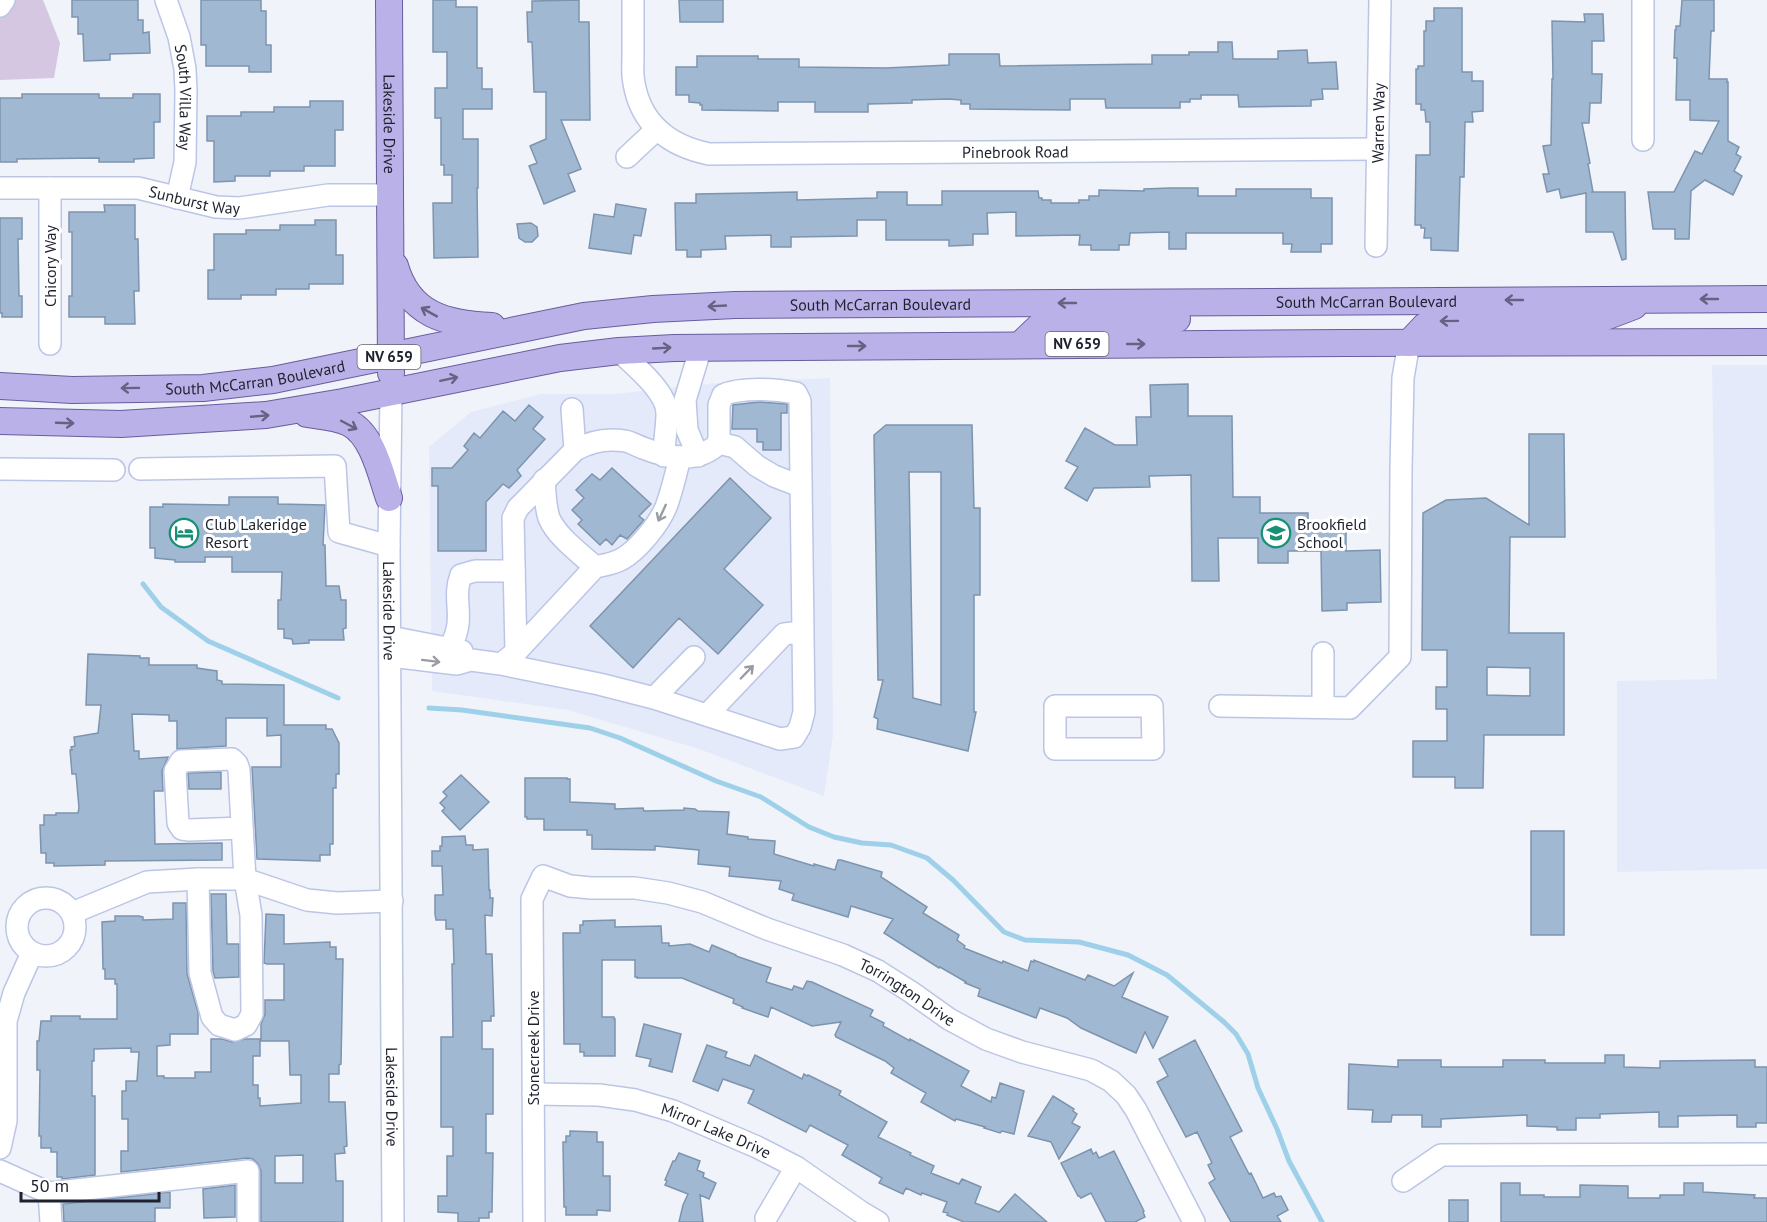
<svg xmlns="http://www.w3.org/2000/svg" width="1767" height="1222" viewBox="0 0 1767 1222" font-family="'PT Sans',sans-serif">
<rect width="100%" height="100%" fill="#f0f3f9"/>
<path fill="#e5eafa" d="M1712,365H1767V869L1617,872V681L1717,679Z
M830,378L833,735L824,796L699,749L568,710L432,691L429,447L471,412L541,394H614L717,383Z"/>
<path fill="#d5c7e1" d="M0,0H43L60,43L54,78L0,80Z"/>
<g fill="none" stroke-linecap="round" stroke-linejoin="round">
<path stroke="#9fd0ea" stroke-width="5" d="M143,584L161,607L208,641L338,698
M429,708L462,710L590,728L620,738L716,781L761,797L809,827L834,837L862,843L891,845L927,858L953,880L1004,932L1025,940L1079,942L1128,955L1167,975L1224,1022L1236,1034L1248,1054L1258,1088L1277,1129L1289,1161L1322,1222"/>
</g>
<path fill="#a0b8d2" stroke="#7d94ae" stroke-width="1.5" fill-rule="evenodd" d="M72,0H138V20H143V33L149,32L150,53L110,54V60L84,61L83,34H78V17H72Z
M201,0H261V11H266V45H271V72H249V66H206V45H201Z
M433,0H456V7H477V68H482V89H492V109H463V139H478V188H477L478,257L434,258L433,203H452V175H444V165H441V118H435V88H447V52H433Z
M579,0V22H589L590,120H561L581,169L568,174L575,191L544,204L529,166L537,163L530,146L546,139V92H534L532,42H528L527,12H532V1Z
M679,0H723V22H680Z
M1682,0H1714V31H1711L1709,79H1727V82H1728V141L1739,147L1736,154L1741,157L1734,171L1742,176L1733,195L1705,180L1691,191L1689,239H1675V229H1653L1648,192H1674L1695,151L1702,154L1719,121L1690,120V100H1676L1677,58H1674L1675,30H1676V26H1680Z
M1434,8H1462V72H1472V81H1483V111L1472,112L1473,122H1465L1464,177H1460L1458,251L1431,250V238H1424L1425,228H1421V225H1415L1416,155H1430V122H1426L1425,110H1421V104H1416V69H1418V66H1424V31H1426V21H1434Z
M1584,14H1603L1604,41H1592V74H1602L1601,103H1590L1589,123H1582L1590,163L1588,164L1593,192H1591H1625L1626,259L1622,260L1613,232H1586V193L1561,198L1559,189L1547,192L1543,174H1549L1543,146L1551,145L1552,79H1553L1552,21L1585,22Z
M1218,42H1232L1233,59H1278V51L1307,50L1308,63L1336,62L1338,89H1322L1323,99L1311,100V106L1239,107L1238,95H1201V99H1190V102H1180V108H1106L1105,99H1070V110L970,109V104H961V100L949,99L912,100V103L868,104V112H815V102H778V111L702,110V105H700V103L689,102V95H676V67H697V56H758V59H799V67L886,68L949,65V54H999L1000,66L1152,64V55H1189V52H1218Z
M22,94H99V98H133V94H160V122H154V158L134,159V162H99V158L17,159V162H0V98H22Z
M310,101H343V130H335V166H304V171H270V176H235V181L214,182V141H207V116H241V112H274V107H310Z
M1170,188H1198V196H1236V189H1311V198H1332V244H1321V252H1291L1292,244H1283V233H1186V249H1169V232L1130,233L1129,245H1119V250H1091V245H1079L1080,235L1016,236V212L987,213L988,234H973V245L949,246V240H886V220H857V236L791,237V247H771V235L725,236L726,249L701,250V257H687V250H676L675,203H696V194L797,192V200L877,198V192H907V205H942V191H1038L1039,198H1042V200H1051V203H1079V200H1089V196H1099V190L1144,191V189Z
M616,204L646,209L641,236L634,235L631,254L589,248L594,214L614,217Z
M104,205H135V239H138L139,291H134L135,324H105V317H69V296H72V232H69V212H105Z
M0,218H22V239H18L19,296H22V317H2V313H0Z
M315,220H336V255H343V284H309V289H276V295H241V299H208V270H214V234H246V230H280V225H315Z
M531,223L537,227L538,236L532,242H525L519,238L517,224Z
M1188,384V416H1232L1233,497H1260V513H1308V525H1346V551L1380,550L1381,602L1347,603V610L1322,611L1321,551H1288V563H1258V538H1218L1219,581H1192L1191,475L1149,476L1150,487L1094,488L1087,501L1065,488L1078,467L1066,461L1085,428L1115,445H1137L1136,417H1151L1150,385Z
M759,402L787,404V413H781V450H763V442H757V429H732L733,405Z
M529,405L543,417L533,429L545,439L517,470L521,476L509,488L503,484L486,502V551H438V486H432V468H452L468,450L464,446L474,433L480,438L503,411L515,421Z
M886,425H972L974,508H980V595H974V712H976L968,751L877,729L878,719L874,717L883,680H878L874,435ZM909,472H941V705L913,698Z
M1529,434H1564L1565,537H1510L1509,633H1564V735H1484L1483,788H1455V777H1413V741H1447V709H1436V687H1447V650H1422L1423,513L1446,500L1486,498L1529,525ZM1487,667L1530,668V696L1487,695Z
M612,468L651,504L639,516L644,520L643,521L627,539L620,535L612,545L606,539L600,545L578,524L582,520L572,510L584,498L576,490L592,474L600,480Z
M730,478L771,518L724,569L763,605L718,654L679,618L633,668L590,626Z
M229,497H278V504L325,505L323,545H325L326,586H339L341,600H346V628L343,629L344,640H309V643L293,644L292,639L284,638V629H278V600H281L282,572H232V557H205V562H175V560L155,558V548H150V507H163V504L229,505Z
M88,654L140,656V658H149V665H197V668L217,671V680L222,681V684L284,685V725H326V729H332L339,743V774H336V788H333V844H330V855H320V861L257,859L252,767H281V735L267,736V718H226V746L177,749V721H169V715L132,714L134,751H139V759L168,757L162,771L163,791H154L155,844L222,843V860L105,861V865L54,866V863H46V853H41L40,825H44V815H56V813H78L79,808L76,774H72L70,750H72L71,747L75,746L74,737L98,733L101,705H86Z
M221,772V789H189L188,773Z
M461,775L489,802L460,830L442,811L445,808L440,803L447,796L443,792Z
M525,778H567V779H570V802L615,804V809L643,808L644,811L684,810V808L695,809L698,811L729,812L727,834L748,837V839L775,841L774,854L814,866V864L835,870L838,860H841L882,872L881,877L927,907L923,913L959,935L957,940L965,946L964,948L1002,963L1003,961L1028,971L1031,961L1034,962V960L1085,980L1088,975L1114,986L1133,973L1122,997L1168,1017L1153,1048L1145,1032L1136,1053L1081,1028L1067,1018L1040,1008L1036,1018L978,996L980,989L965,983L966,982L940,967L939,968L884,933L893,919L851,906L848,917L792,900L794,894L779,889L781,881L729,876L730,867L698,864L699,850L655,846V850L592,849V835H587V830H544V819H527V817H525Z
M1531,831H1564V935H1531Z
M465,836L466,845H473V850L488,849L489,890H490V898H493L492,916L485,915L486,954H492L494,1016H491V1021H482V1049H493V1114H486V1153H493L492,1212H489V1218H479V1222H458V1213L438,1212V1196H447V1156H453V1127H441V1037H453L452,964H454L453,929H446V920H436L435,914V895H443L442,866H432V851H440V846H442V837Z
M211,894H226L227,944H239V977L215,978L213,971Z
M173,903H186L187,974L198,1012V1034H170V1045L157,1046V1076H164V1078H195V1072H211V1039H222L232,1042L245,1039H260V1056H253V1085H258V1098H260V1106L301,1103V1075H290L289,1041H261V1024L265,1014V1000H284V964H267L264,963L266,914L284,915V944L330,942V947H336V959H343L341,1064L339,1065V1074H329V1102H345L347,1146L344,1147L345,1153L335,1154L336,1181H343V1222H261V1171L258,1164L253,1159L247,1158L121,1172V1151H128V1119H122V1091H126V1081H137L139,1052H131V1048L94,1049V1061H92V1096H95V1175L62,1179V1177H57V1152H51V1148H41V1136H39L40,1070H37V1041H39L41,1021H51V1016H80V1019H117V984H115V979H105V969H103L102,922L115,921V916H139L143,917V920L173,919ZM303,1155V1183H275V1156Z
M615,920V927L661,926L662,943H669V946L690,944L709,952L712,945L736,955V956L771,968L766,982L792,990L794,986L803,989L807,981L812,982L873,1010L870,1016L884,1023L883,1026L910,1041V1039L969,1071L961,1086L991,1102L992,1097L996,1098L1000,1083L1024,1091L1014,1134L1002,1131L1000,1133L984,1128L985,1127L956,1119L955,1121L921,1102L926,1093L891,1073L894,1068L885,1061L836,1037L835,1035L841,1022L812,1026L771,1007L768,1017L742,1008L743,1007L733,1003L734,999L682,978H637V977H635V960H602V1017H614V1019H615V1056H584V1052H580V1044H564L563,933H580V925H583V921Z
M644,1024L681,1034L672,1072L649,1066L651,1059L636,1056Z
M1195,1040L1242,1131L1230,1137L1249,1174L1251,1173L1263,1198L1274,1193L1276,1197L1281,1196L1288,1210L1277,1216L1281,1222H1231L1209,1183L1215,1179L1208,1165L1212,1163L1197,1132L1186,1137L1157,1082L1168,1076L1159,1059Z
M707,1045L727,1052L725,1057L750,1066L755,1055L802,1079L804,1074L807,1076L808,1075L841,1091L839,1095L887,1122L878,1137L911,1153L910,1155L934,1166L931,1173L959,1184L962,1179L981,1187L975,1203L999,1212L1015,1194L1047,1222H964L947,1215L948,1213L943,1212L947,1202L922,1193L921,1195L906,1188L903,1194L879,1183L882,1178L842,1155L848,1145L810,1125L806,1132L748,1103L754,1090L723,1079L718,1091L693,1081Z
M1605,1055H1624V1067L1660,1068V1061L1755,1060V1067H1767V1123H1756V1127H1737V1115L1678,1116V1127H1659V1112L1600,1114V1118H1576V1130H1557V1127L1527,1126V1115L1441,1119V1127H1422V1115H1392L1391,1122H1372L1373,1110L1348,1109L1349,1064L1398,1067V1060H1441V1067H1503V1060H1545V1063H1605Z
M1053,1096L1074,1109L1073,1111L1077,1114L1072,1123L1080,1127L1059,1159L1051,1142L1028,1136Z
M570,1131L597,1132V1142H603V1176H610V1211L597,1210V1215H566V1207H564L563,1142H566V1136H570Z
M1091,1149L1093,1154L1096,1152L1099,1158L1114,1151L1144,1211L1143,1212L1145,1217L1135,1222H1106L1091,1193L1081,1198L1079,1196H1078L1061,1163Z
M679,1153L700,1161L697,1170L704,1173L703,1177L716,1183L709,1199L700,1195L703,1222H679L683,1205L688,1194L665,1185L667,1181L665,1180L673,1161H675Z
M1501,1183H1520V1195H1544V1197H1580V1185L1628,1186V1198H1660V1195H1684V1183H1703V1192L1755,1195L1754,1198H1767V1222H1501Z
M235,1185V1217L204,1218L203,1189Z
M170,1192V1208H155V1222H64L63,1204Z
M1449,1200H1468V1222H1449Z"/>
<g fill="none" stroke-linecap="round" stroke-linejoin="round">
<g stroke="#bbc6e6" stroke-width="24">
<g id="minor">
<path id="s1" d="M166,0L179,37L185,69L186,91L185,162L177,198"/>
<path id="s2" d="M633,0C633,19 633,37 633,56C633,64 632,74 634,83C641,125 670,146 709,154L1378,149"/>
<path d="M1643,0V140"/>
<path d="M0,6L4,0"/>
<path d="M627,157L657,129"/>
<path id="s3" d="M0,188H138L216,207L239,208L328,195H391"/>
<path d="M50,188V344"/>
<path id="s4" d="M1376,246L1380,0"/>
<path d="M619,351C634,365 667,392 667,413C667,427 664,441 664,456"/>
<path id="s5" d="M391,391L389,546L393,1222"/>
<path d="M572,409L575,450"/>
<path d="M719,443L735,447L757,466L774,476L800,486"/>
<path d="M698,456L687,430L685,400L701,347"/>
<path d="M0,469L114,470"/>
<path d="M140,469L335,466L339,532L389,546"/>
<path d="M544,480C545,492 545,506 549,518C557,537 580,553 595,567"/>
<path d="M390,637L462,651"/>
<path d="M450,648C454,640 457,633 458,624C460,606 454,594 461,575L475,571H514"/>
<path d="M516,652L595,567C604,565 613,564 622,559C638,550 659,524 666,507C672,491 676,474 680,457"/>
<path d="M1323,653V707"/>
<path d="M391,656L457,664L471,660L501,664L599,684L654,698L780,739L794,737L800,727L804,712L800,401L796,393C776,389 741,387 723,395L719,405V443C698,464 668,458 643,448C637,446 631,442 625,441C607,438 591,441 575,450L518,508L513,518L516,652L501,664"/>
<path d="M654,698L694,657"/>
<path d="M1055,706H1152L1153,749H1055Z"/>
<path d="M1220,706L1350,708L1400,657L1401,469L1403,378L1409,343"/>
<path d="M707,715L784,634L802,632"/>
<path d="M198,879L200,973L212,1017L219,1025L235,1030L246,1025L252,1014L251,915L245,879L239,770L237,764L232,759L181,761L175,771L178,823L182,829L189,830L242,828"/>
<circle cx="46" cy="927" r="29"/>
<path d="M72,913L147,882L198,879H245L307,900L337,903L392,901"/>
<path id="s6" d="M533,1094L599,1095L635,1100L673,1111L757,1147L796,1167L861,1212L878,1222"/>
<path d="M0,1148L6,1121V1021L14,993L32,953"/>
<path d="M0,1171L49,1193L248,1171V1222"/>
<path d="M1403,1181L1441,1155L1767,1154"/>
<path d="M49,1193L51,1222"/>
<path d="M766,1218L796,1167"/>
<path id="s7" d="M534,1222L532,899L543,876L570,886L591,888H635L668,893L702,902L767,929L843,955L878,971L911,992L949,1019L986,1039L1022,1052L1091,1070L1111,1081L1126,1095L1136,1110L1194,1222"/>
</g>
</g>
<g stroke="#675d9e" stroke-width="28">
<g id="major">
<path id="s8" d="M389,0L391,373"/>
<path d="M395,266C409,315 446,324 492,326"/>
<path d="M1409,343L1425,326L1434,321L1591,319L1605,317L1634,306"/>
<path d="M1020,345L1043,323L1177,319"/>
<path id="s9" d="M0,386L72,390L203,388L273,380L584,316L653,309L735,305L1767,299"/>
<path d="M307,414C321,416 337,417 349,423C373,435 381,475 389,498"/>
<path d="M0,421L121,424L266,415L343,402L560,358L619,351L674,348L1344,343L1767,342"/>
</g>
</g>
<use href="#minor" stroke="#fff" stroke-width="21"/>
<use href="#major" stroke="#bbb1e9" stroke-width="26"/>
</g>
<defs><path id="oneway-shaft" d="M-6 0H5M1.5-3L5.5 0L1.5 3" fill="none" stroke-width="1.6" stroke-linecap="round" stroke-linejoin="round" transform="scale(1.5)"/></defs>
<g stroke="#656282">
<use href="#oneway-shaft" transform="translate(1709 299) rotate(180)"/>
<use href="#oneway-shaft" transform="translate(1514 300) rotate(180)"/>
<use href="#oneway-shaft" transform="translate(1067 303) rotate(180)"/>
<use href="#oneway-shaft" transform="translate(717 306) rotate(177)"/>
<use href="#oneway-shaft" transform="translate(429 312) rotate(-151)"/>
<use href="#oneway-shaft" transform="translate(1449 321) rotate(179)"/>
<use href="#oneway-shaft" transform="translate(1136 344)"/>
<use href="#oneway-shaft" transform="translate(857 346)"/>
<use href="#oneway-shaft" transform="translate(662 348) rotate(-3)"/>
<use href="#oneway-shaft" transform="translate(449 379) rotate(-12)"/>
<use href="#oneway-shaft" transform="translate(130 388) rotate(179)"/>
<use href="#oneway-shaft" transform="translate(260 416) rotate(-5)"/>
<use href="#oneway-shaft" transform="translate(65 423) rotate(2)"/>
<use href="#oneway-shaft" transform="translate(349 425) rotate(28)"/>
</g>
<g stroke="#9a9ca1">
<use href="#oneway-shaft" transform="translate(662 513) rotate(115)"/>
<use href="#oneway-shaft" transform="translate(431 661) rotate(7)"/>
<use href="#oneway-shaft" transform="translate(747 672) rotate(-46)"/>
</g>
<defs>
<g id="hotel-ring" transform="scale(1.5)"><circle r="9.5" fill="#fff" stroke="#179075" stroke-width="1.5"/><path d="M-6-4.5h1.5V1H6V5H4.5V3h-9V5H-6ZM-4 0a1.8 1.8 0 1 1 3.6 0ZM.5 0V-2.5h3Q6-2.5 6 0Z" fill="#179075"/></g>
<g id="school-ring" transform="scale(1.5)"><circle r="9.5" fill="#fff" stroke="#179075" stroke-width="1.5"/><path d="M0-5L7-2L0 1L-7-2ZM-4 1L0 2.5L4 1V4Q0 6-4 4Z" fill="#179075"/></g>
</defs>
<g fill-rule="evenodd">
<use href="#hotel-ring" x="184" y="533"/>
<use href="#school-ring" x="1276" y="533"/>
</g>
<g text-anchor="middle" stroke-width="6" stroke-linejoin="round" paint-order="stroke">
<g fill="#fff" stroke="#62646d" stroke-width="1.5">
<rect x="1045.5" y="332" width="63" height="24" rx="4.5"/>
<rect x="357.5" y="345" width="63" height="24" rx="4.5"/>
</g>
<g font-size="15" font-weight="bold" fill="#1e222e">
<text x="1077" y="349">NV 659</text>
<text x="389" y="362">NV 659</text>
</g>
<g font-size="16" fill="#1e222e" stroke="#fff">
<text dy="6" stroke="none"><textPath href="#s1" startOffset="100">South Villa Way</textPath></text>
<text dy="6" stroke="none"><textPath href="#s4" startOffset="123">Warren Way</textPath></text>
<text dy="6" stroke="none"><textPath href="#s8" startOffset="124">Lakeside Drive</textPath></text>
<text dy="6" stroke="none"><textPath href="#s2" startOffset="500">Pinebrook Road</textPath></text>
<text dy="6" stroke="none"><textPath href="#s3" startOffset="196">Sunburst Way</textPath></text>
<text transform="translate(50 266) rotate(-90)" y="6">Chicory Way</text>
<text dy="6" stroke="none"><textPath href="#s9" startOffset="1374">South McCarran Boulevard</textPath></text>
<text dy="6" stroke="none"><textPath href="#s9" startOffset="888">South McCarran Boulevard</textPath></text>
<text dy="6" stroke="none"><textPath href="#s9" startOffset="256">South McCarran Boulevard</textPath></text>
<text dy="6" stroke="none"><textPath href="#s5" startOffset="220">Lakeside Drive</textPath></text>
<text dy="6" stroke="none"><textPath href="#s7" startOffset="736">Torrington Drive</textPath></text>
<text transform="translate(533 1048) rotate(-90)" y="6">Stonecreek Drive</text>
<text dy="6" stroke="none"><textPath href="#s5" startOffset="706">Lakeside Drive</textPath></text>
<text dy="6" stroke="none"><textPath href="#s6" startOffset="189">Mirror Lake Drive</textPath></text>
</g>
<g font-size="16" fill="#1e222e" stroke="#fff" text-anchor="start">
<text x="205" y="530">Club Lakeridge<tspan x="205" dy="18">Resort</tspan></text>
<text x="1297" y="530">Brookfield<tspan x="1297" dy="18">School</tspan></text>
</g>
</g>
<path d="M21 1192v9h138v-9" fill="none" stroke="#1e222e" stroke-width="3"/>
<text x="30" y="1192" font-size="18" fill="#1e222e" stroke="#ffffff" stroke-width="4.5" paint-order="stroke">50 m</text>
</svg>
